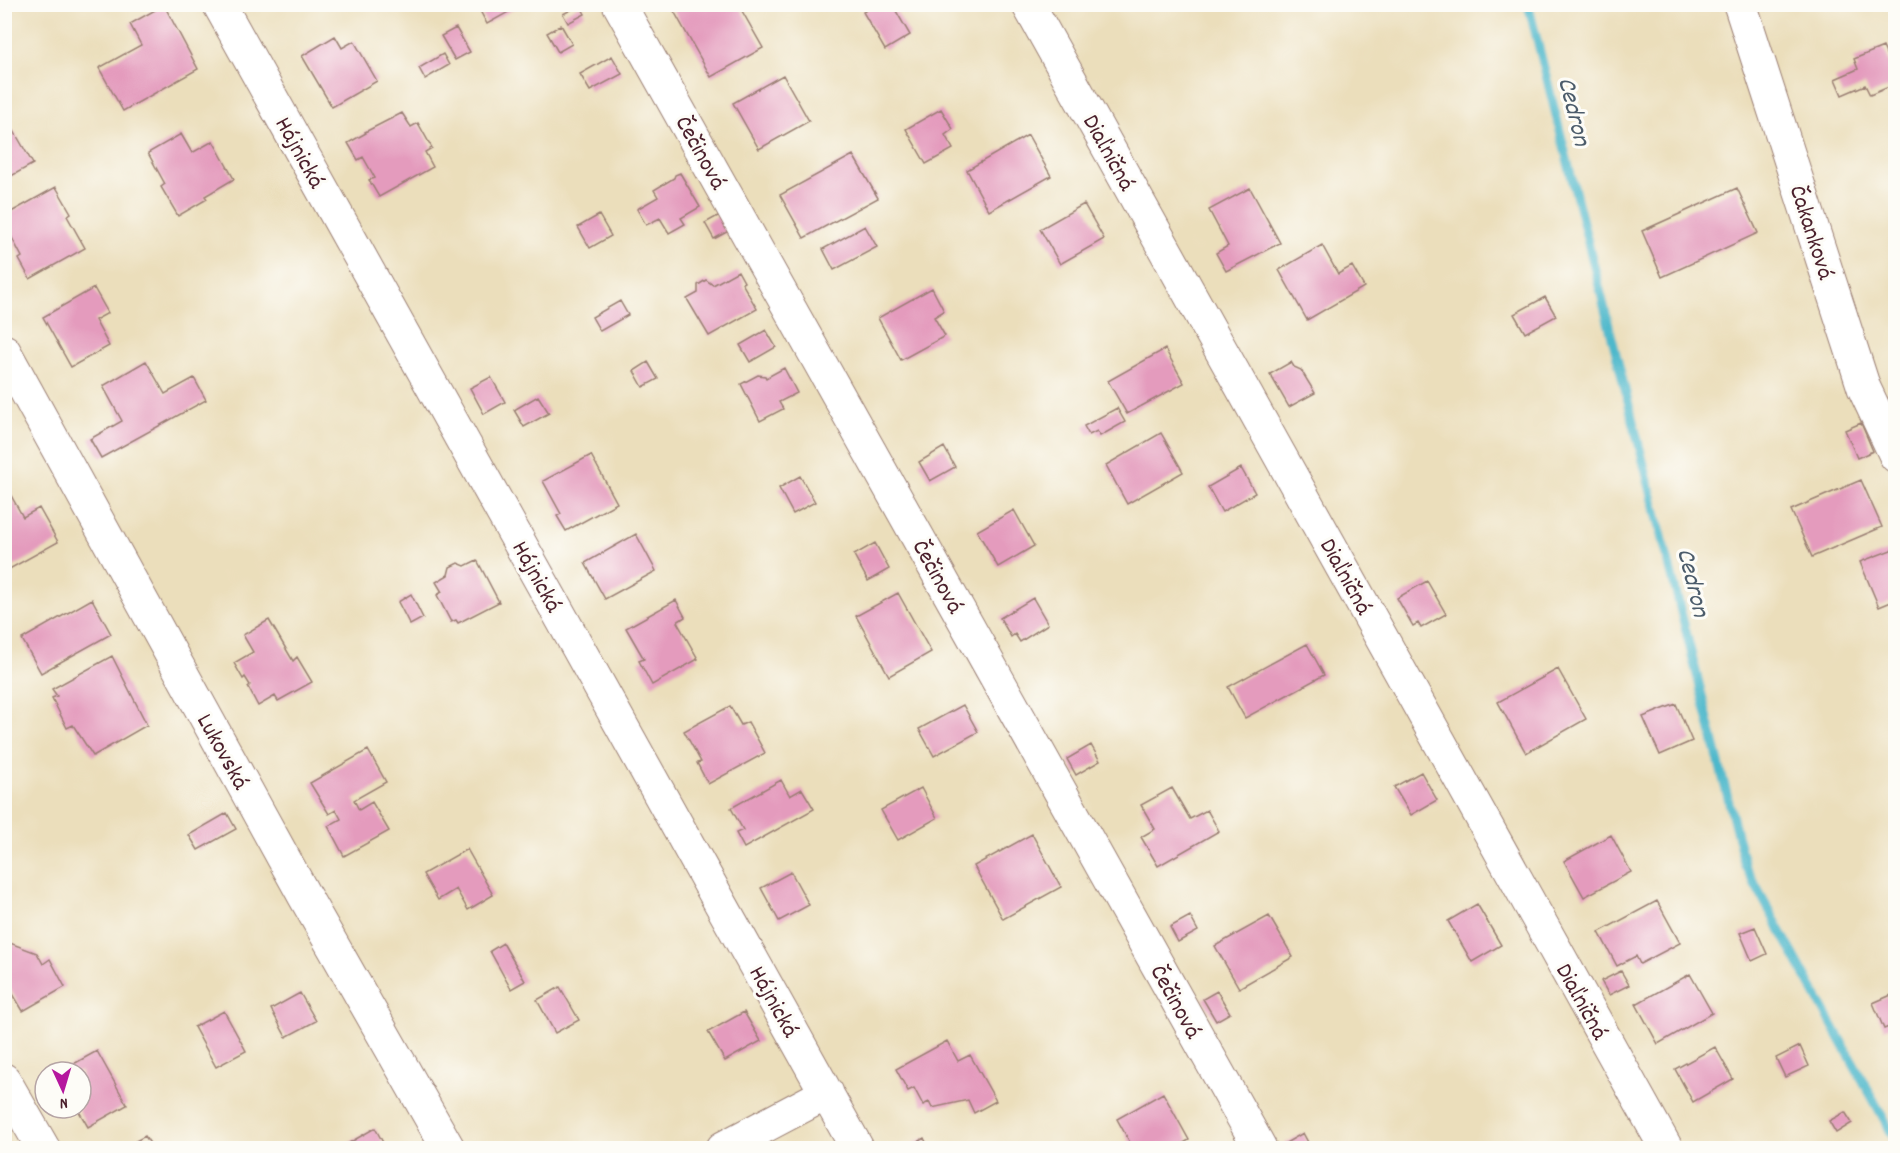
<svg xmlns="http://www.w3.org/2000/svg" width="1900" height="1153" viewBox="0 0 1900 1153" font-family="Dekko,sans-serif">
<rect width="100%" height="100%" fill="#fdfcf7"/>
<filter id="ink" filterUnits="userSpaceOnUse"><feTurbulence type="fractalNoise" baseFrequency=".0167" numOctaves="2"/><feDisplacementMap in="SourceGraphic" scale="12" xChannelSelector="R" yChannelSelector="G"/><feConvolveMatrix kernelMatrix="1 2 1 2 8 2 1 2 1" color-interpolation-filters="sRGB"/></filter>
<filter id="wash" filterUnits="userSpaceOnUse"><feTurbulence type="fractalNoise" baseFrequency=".008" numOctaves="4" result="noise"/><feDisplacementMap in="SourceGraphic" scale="24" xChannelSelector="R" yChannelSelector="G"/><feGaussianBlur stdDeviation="1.35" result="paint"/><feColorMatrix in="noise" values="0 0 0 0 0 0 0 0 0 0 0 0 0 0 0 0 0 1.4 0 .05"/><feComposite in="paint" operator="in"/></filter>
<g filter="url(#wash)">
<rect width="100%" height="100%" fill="#ebdebb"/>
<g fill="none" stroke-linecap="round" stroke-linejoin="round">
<path stroke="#4eb8cb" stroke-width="9" d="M1528,4L1745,866L1896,1141"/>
</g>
<g id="blocks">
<path fill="#e49bbd" d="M670,4H738L763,48L711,77Z
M876,4H892L910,35L885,50L863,12Z
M164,5L198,69L123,111L99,68L141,45L130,24Z
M477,5H521L487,24Z
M580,5L585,14L568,23L563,14Z
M561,25L572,44L558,52L547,33Z
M456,28L470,52L455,60L441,36Z
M335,36L342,48L354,41L377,81L332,107L302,56Z
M1883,47L1896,76V84L1870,95L1865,85L1842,95L1835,79L1858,69L1854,59Z
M443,54L449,65L425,79L419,68Z
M612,56L622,74L590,91L580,74Z
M783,75L809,121L759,149L733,103Z
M941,109L953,129L945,135L953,149L926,164L906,129Z
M402,113L411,127L418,123L432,148L425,152L433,167L379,197L369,180L375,178L363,157L358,160L348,143L366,133L365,132Z
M14,131L33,164L4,180V137Z
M181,134L192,153L213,141L234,179L205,196L207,199L178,216L161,187L165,184L148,153Z
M1028,135L1051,176L989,211L967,170Z
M853,155L878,198L804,238L780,195Z
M680,173L700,207L681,218L685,224L669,233L660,218L646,225L637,209L658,197L654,190L674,178L675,175Z
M56,187L71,213L67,216L85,248L30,279L19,259L22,257L11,236L4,240V216Z
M1250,188L1280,243L1226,271L1216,253L1228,246L1209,210Z
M1737,188L1758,233L1662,277L1642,231Z
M1084,204L1104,239L1060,264L1040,229Z
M727,211L736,227L714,239L705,223Z
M599,215L611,236L590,248L578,227Z
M865,226L877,247L834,270L823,249Z
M1322,245L1338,274L1352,266L1364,287L1307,320L1279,270Z
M738,271L744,282L742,283L757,309L709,336L687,299L698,293V285L706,280L713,285Z
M94,288L108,313L95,320L109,346L71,367L43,317Z
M932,288L944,311L934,317L945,336L901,360L878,318Z
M1545,297L1556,316L1525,333L1514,314Z
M620,301L628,315L600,331L592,317Z
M766,330L776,347L750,362L740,345Z
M1165,349L1184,383L1127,414L1108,381Z
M146,361L165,394L194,378L206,400L101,458L90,439L122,421L103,386Z
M648,362L658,379L643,387L634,371Z
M1291,362L1294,367L1301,370L1315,393L1289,407L1270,374Z
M784,368L797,393L779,402L783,409L760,421L741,384L758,375L765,376L766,378Z
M491,377L505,402L484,414L470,388Z
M538,396L549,413L524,427L514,410Z
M1117,408L1125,422L1100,436L1097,431L1089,435L1084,426Z
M1861,423L1873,451L1857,458L1845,430Z
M1161,433L1183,472L1127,504L1106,465Z
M944,447L955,467L930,481L919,462Z
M591,455L617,503L566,531L557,516L561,514L543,481Z
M1241,468L1255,493L1222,512L1208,487Z
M800,476L815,502L793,514L779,488Z
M1861,480L1882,527L1812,557L1791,510Z
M9,492L23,517L39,508L58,542L4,572V495Z
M1014,510L1034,546L998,567L977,531Z
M636,534L656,571L605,599L585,563Z
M875,543L889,569L868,581L854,555Z
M1896,548V600L1879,607L1860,562Z
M477,560L499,602L458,623L456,620L451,622L437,595L442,592L436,582L448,575L450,567L458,563L465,566Z
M1427,581L1446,614L1421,628L1418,623L1413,626L1397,598Z
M898,593L931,652L889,676L856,616Z
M411,594L423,618L410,625L398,602Z
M1033,598L1048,624L1020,642L1015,634L1011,637L1000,618Z
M92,599L111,634L41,673L22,639Z
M676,600L685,617L677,622L698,659L652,685L639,661L644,659L626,628Z
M269,620L293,661L297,657L312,682L278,701L275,696L258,706L248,687L250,685L245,677L243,679L234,663L253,652L243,635Z
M1307,644L1324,675L1245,718L1228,687Z
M112,656L147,725L93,756L73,725L67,728L52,698L57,696L52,689Z
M1558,669L1586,719L1526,753L1498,702Z
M1676,704L1692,741L1660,755L1643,717Z
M963,705L978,732L934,756L919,729Z
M730,706L741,725L748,722L765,753L708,784L697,763L701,762L684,731Z
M1091,745L1100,761L1076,775L1067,759Z
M368,750L386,782L354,800L359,810L372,802L389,831L344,856L328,826L341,819L336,810L329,814L310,783Z
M1421,772L1437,800L1411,815L1394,787Z
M781,780L790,796L802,789L814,809L744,848L736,833L743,830L731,808Z
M921,788L937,818L898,840L881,810Z
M1172,788L1190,819L1207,810L1219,831L1158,866L1141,837L1155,829L1141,805Z
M227,813L236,829L198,850L189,835Z
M1032,834L1061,887L1003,919L974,866Z
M1611,835L1631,872L1584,897L1564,861Z
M467,849L493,895L468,910L456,889L438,900L423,874Z
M791,872L809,905L779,921L761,888Z
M1657,901L1680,943L1640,964L1636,956L1617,966L1599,932Z
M1477,904L1501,945L1472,962L1448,921Z
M1190,916L1198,931L1178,942L1170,927Z
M1269,916L1293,957L1239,988L1215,946Z
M1755,927L1767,954L1752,961L1740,933Z
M4,942L6,945L10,943L37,953L43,964L50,959L65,987L23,1011L4,979Z
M503,943L525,981L511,989L490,951Z
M1621,971L1629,985L1609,995L1601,981Z
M1690,974L1712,1013L1658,1044L1636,1004Z
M560,987L579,1020L555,1033L537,1000Z
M1217,991L1230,1013L1216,1021L1203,999Z
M300,993L316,1021L286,1037L271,1009Z
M1896,993V1024L1884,1029L1873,1003Z
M224,1011L246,1051L216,1067L194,1027Z
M744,1012L761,1041L725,1061L708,1032Z
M947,1041L958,1061L970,1055L996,1101L974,1113L968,1100L932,1108L929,1102L923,1105L914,1088L908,1091L896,1069Z
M1800,1046L1809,1066L1785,1077L1776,1058Z
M1715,1047L1733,1079L1693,1102L1675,1069Z
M97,1051L127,1105L88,1127L77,1108H81V1072H59Z
M1163,1093L1189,1140L1175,1148H1133L1117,1119Z
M1845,1112L1852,1123L1836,1133L1829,1121Z
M375,1128L386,1148H343L342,1147Z
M1303,1133L1311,1148H1287L1284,1144Z
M145,1136L153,1148H123Z
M924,1138L929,1148H906Z"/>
</g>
</g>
<g filter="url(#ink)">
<use href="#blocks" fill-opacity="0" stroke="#9a7e73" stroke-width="1.5"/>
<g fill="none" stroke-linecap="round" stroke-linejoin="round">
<g stroke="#9a7e73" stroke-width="35">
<path id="minor" d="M219,4L857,1148
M619,4L1260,1148
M1028,4L1666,1148
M1740,4L1864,388L1896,456
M4,351L305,897L448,1148
M4,1080L43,1148
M723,1148L827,1093"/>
</g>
<use href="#minor" stroke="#fff" stroke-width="33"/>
</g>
</g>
<g text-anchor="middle" stroke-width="6" stroke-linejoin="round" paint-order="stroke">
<g font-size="24" fill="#4a1f2b" stroke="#fdfcf7">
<text transform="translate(301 152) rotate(61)" y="8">Hájnická</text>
<text transform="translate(702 152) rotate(61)" y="8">Čečinová</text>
<text transform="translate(1110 152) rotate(61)" y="8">Diaľničná</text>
<text transform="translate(1813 232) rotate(72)" y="8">Čakanková</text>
<text transform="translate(538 576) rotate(61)" y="8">Hájnická</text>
<text transform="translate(939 576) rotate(61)" y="8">Čečinová</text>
<text transform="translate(1347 576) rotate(61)" y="8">Diaľničná</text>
<text transform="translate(224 751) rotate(61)" y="8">Lukovská</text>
<text transform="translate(775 1001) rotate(61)" y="8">Hájnická</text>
<text transform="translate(1177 1001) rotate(61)" y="8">Čečinová</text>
<text transform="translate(1583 1001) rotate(61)" y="8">Diaľničná</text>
</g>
<g font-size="26" font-style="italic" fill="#4c5c6b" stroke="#fdfcf7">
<text transform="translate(1576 111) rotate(76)" y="9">Cedron</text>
<text transform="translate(1695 582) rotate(76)" y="9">Cedron</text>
</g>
</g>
<rect width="1900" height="1153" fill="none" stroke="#fdfcf7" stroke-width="24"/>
<g transform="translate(63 1090) rotate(176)"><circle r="28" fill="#fdfcf7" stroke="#b5a4a5" stroke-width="1.5"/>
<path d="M0-4.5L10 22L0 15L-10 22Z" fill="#b5179e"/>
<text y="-9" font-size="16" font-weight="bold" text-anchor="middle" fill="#4a1f2b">N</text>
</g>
</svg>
